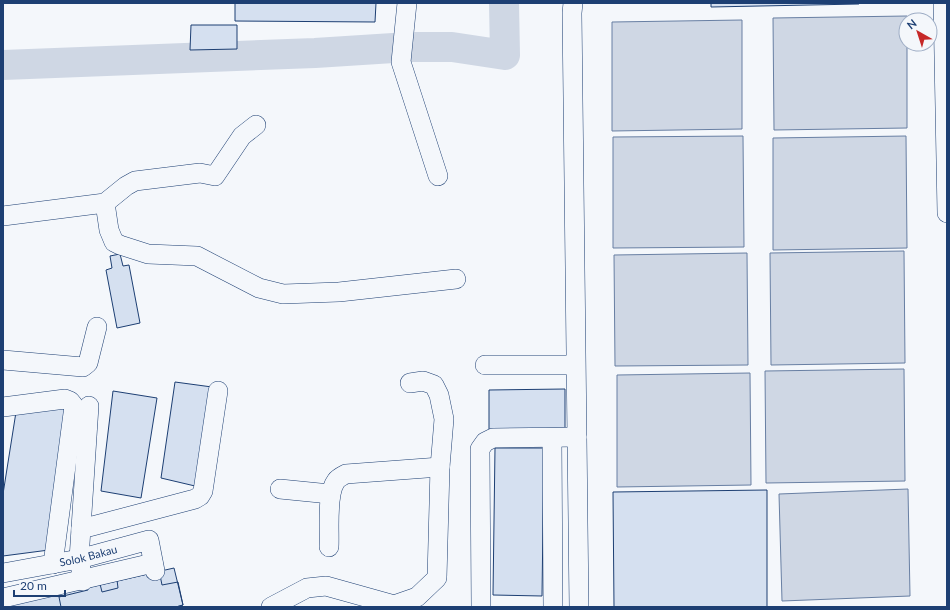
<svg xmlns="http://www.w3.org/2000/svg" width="950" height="610" viewBox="0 0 950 610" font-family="Lato,sans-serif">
<rect width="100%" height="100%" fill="#f4f7fb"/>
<path fill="#cfd7e4" stroke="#687fa3" d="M907,16V128L774,130L773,18Z
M742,20V129L612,131V22Z
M743,136L744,247L613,248V137Z
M906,136L907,248L773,250V138Z
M904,251L905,363L771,365L770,253Z
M747,253L748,365L615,366L614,255Z
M904,369L905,481L766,483L765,371Z
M750,373L751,485L617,487V375Z
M908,489L910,596L782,601L779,494Z"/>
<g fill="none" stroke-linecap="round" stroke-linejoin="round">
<path stroke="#cfd7e4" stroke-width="30" d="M3,65L315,53L409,47H452L505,55L504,3"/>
</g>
<path fill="#d5e0f0" stroke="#1d3f73" d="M235,3H376L375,22L235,21Z
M711,3H859V4L711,7Z
M191,25H237V49L190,50Z
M120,254L123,266L129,265L140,323L117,328L106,270L112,268L110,256Z
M175,382L212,387L195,486L161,478Z
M565,389V428L489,430V390Z
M113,391L157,398L141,498L101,491Z
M61,404L67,411L49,550L3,556V494L16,412Z
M495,448H544L542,596L493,595Z
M767,490V607H614L613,492Z
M174,568L183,605L176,607H3Z
M159,570L162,585L178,582L183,605L176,607H61L59,597L88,590V587L100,584L102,592L118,588L117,580Z"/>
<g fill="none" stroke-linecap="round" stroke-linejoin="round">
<g stroke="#1d3f73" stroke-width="20">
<g id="minor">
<path d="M407,3L401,62L438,176"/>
<path d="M573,3L572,13L579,607"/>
<path d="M943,3L947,213"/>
<path d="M105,203L109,230L114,242L120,245L148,254L197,256L259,288L283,294L339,292L456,279"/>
<path d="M3,216L105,203L126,186L135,181L200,173L215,176L242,136L256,125"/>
<path d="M3,360L83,367L88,363L97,327"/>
<path d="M485,365H575"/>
<path d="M3,407L65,399L70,401L74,406L53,564"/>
<path d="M552,438L553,607"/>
<path d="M280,489L330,494"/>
<path d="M81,529L195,499L200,496L203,491L218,391"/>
<path d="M329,547C330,531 326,494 336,481C338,478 342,476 346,474L440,467"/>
<path id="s1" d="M3,573L79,559L149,540L155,571"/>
<path d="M83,581L79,559L89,406"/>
<path d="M3,598L153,563"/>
<path d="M271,607L307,588L326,586L394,605L417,597L437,578L440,467L444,419L439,395L434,385L423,381L410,383"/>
<path d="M481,607L480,449L485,442L493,438L577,437"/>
</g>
</g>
<use href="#minor" stroke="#f4f7fb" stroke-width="19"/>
</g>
<g text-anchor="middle" stroke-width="3" stroke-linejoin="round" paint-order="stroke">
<g font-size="11" fill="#1d3f73" stroke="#f4f7fb">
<text dy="4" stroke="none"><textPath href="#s1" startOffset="87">Solok Bakau</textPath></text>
</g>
</g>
<rect width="950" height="610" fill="none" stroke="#1d3f73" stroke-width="8"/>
<g transform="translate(918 32) rotate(321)"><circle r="19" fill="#f4f7fb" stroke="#9eadc5"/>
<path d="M0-3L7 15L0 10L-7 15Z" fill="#c62828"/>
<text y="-6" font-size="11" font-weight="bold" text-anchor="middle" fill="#1d3f73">N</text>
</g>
<path d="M14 590v6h51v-6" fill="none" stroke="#1d3f73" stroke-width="2"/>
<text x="20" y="590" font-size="12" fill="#1d3f73" stroke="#f4f7fb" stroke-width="3" paint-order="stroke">20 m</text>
</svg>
